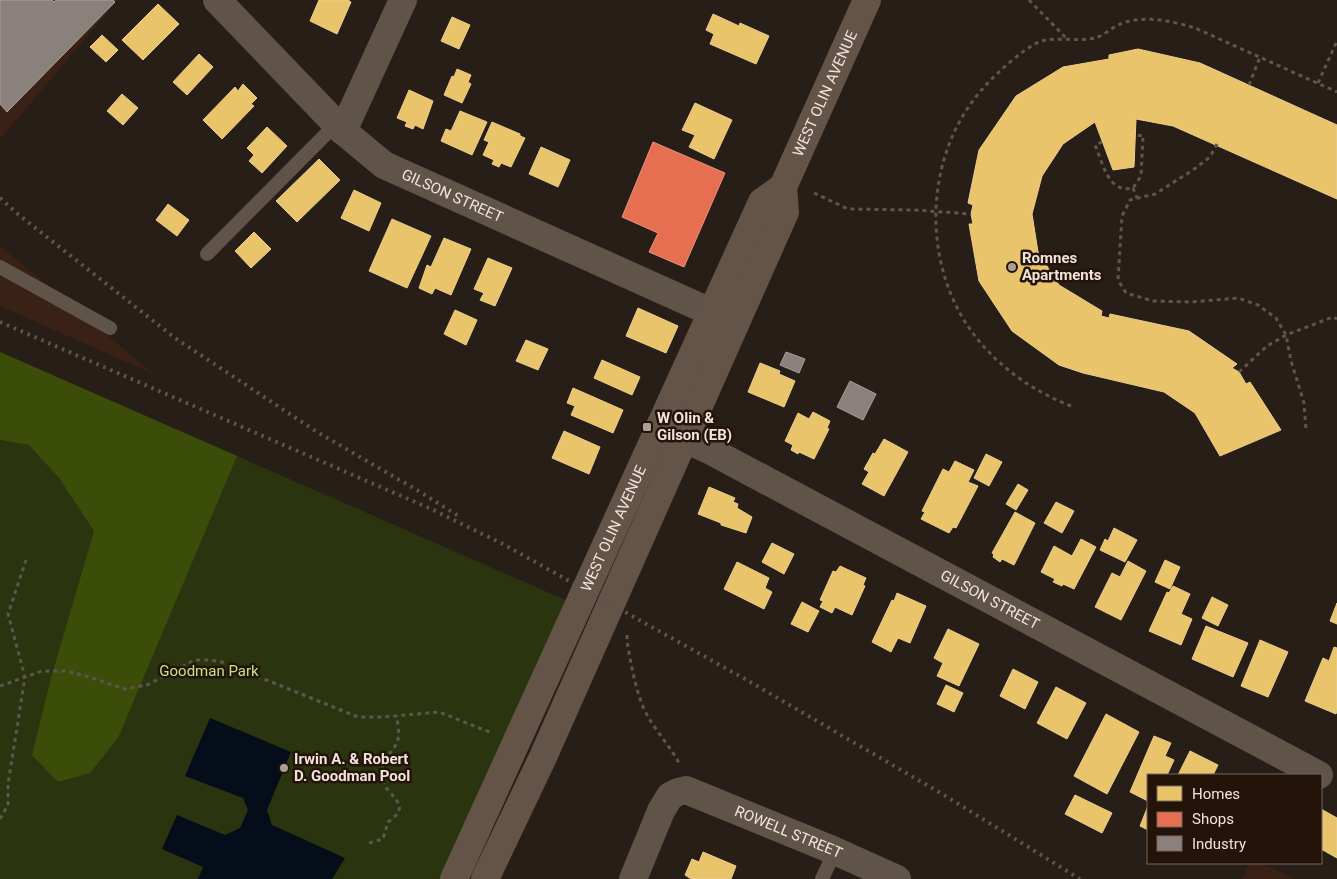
<svg xmlns="http://www.w3.org/2000/svg" width="1337" height="879" viewBox="0 0 1337 879" font-family="Roboto,sans-serif">
<rect width="100%" height="100%" fill="#281e18"/>
<path fill="#392215" d="M0,0H118L0,139Z
M0,246L154,374L0,306Z
M1250,863H1261L1295,879H1242Z"/>
<path fill="#2a340e" d="M0,352L570,602L454,879H0Z"/>
<path fill="#3c4c09" d="M0,352L237,456L118,738L90,773L58,782L32,755L51,678L94,531L59,478L29,445L0,440Z"/>
<path fill="#040d19" d="M210,718L291,752L267,810L272,825L345,858L332,879H198L203,867L162,849L177,815L225,835L240,828L248,810L243,798L185,776Z"/>
<path fill="#e9c46a" stroke="#ebcd8c" d="M319,0H348L351,2L337,34L310,21Z
M158,4L179,24L143,60L122,40Z
M713,14L739,26L740,23L769,36L756,64L710,44L714,34L706,30Z
M452,17L470,25L459,49L441,41Z
M102,35L118,50L106,62L90,47Z
M1138,49L1200,63L1337,125V199L1173,126L1136,119L1134,167L1113,170L1095,122L1063,144L1042,176L1032,214L1038,252L1059,285L1102,311L1101,316L1109,318L1110,314L1189,331L1237,364L1232,368L1239,372L1246,384L1250,382L1281,430L1220,456L1195,413L1164,392L1083,373L1059,365L1012,331L979,281L969,224H973L971,214L973,205L968,203L979,150L1016,96L1063,67L1109,59V55Z
M199,54L213,67L187,95L173,82Z
M457,69L471,75L468,82L471,84L462,103L444,95L452,76L454,77Z
M243,84L257,98L251,104L254,106L222,139L203,120L235,87L238,91Z
M409,90L433,101L423,129L415,125L413,129L405,126L407,122L397,118Z
M122,94L138,108L123,125L107,111Z
M695,103L732,120L714,159L689,147L695,135L682,130Z
M460,111L487,122L472,155L441,141L446,129L451,131Z
M492,122L520,134V136L525,138L511,167L501,163L499,167L492,164L494,160L483,155L489,142L484,140Z
M267,127L287,146L262,173L249,161L254,155L247,148Z
M541,147L570,160L558,187L529,174Z
M319,159L340,180L297,222L276,201Z
M354,190L381,203L369,231L341,218Z
M168,204L189,220L177,236L156,220Z
M392,219L431,236L407,288L369,271Z
M254,232L271,249L251,268L235,251Z
M444,238L471,249L451,295L435,288L432,294L419,288L427,265L431,267Z
M488,258L512,268L495,306L480,300L484,293L474,289Z
M638,308L678,326L666,353L626,336Z
M455,310L477,320L466,345L444,334Z
M526,340L548,349L538,370L516,361Z
M602,360L640,377L632,395L594,378Z
M760,363L780,371L779,374L795,381L784,407L748,392Z
M573,388L623,410L613,433L571,415L575,406L567,403Z
M813,412L830,421L827,428L829,429L814,459L799,452L798,454L791,450L793,445L785,441L798,413L809,419Z
M564,431L600,447L589,474L552,458Z
M884,439L908,452L884,496L862,484L869,472L864,469L873,453L875,454Z
M986,454L1002,462L989,486L974,478Z
M955,461L974,470L968,482L978,486L956,528L953,527L949,533L921,519L925,512L922,511L943,469L949,472Z
M1018,484L1028,490L1016,510L1006,504Z
M709,487L735,498L733,502L738,504L737,508L752,517L746,533L721,525V523L698,514Z
M1056,502L1074,511L1062,533L1044,523Z
M1015,512L1035,523L1014,565L1002,559L1000,562L993,557L994,554L992,553Z
M1114,528L1137,540L1125,562L1100,550L1105,539L1108,541Z
M1081,539L1096,547L1074,589L1063,584L1062,586L1053,582L1055,579L1041,572L1054,546L1072,556Z
M772,543L794,554L784,574L762,562Z
M1165,560L1180,567L1170,589L1155,582Z
M1128,561L1146,571L1121,620L1095,607L1112,573L1120,577Z
M737,562L769,578L765,588L772,592L764,609L724,589Z
M840,566L866,578L863,585L865,586L852,615L835,607L832,613L820,607L823,601L820,600L833,571L836,572Z
M1173,586L1190,594L1181,614L1192,619L1181,645L1149,631L1167,592L1169,593Z
M897,593L926,606L910,643L898,638L891,652L872,642L892,600L894,601Z
M1212,597L1228,605L1218,626L1202,618Z
M802,602L819,611L808,632L791,624Z
M1337,603V624L1330,621Z
M1206,626L1248,643L1233,677L1192,659Z
M948,629L979,644L959,686L937,676L943,663L934,658Z
M1260,640L1288,652L1268,697L1241,686Z
M1334,647L1337,648V710L1336,714L1305,701L1323,658L1329,661Z
M1013,669L1038,682L1025,709L1000,696Z
M946,685L963,693L954,712L937,704Z
M1056,687L1086,703L1067,739L1037,723Z
M1106,714L1139,732L1107,794L1074,776Z
M1154,736L1171,743L1165,756L1174,760L1167,775H1148V801L1130,792Z
M1190,751L1218,765L1213,775H1178Z
M1075,795L1112,813L1102,833L1065,814Z
M1148,806V830L1140,826Z
M1321,809L1337,818V858L1321,849Z
M703,852L736,866L731,879H691L685,875L692,859L699,862Z"/>
<path fill="#e76f51" stroke="#ea927b" d="M653,142L725,173L684,267L649,252L658,233L622,217Z"/>
<path fill="#8a817c" stroke="#a99e99" d="M0,0H52L54,2L56,0H113L115,2L7,112L0,104Z
M786,352L805,359L799,373L780,365Z
M850,381L876,394L863,420L837,407Z"/>
<g fill="none" stroke-linecap="round" stroke-linejoin="round">
<path stroke="#5f554e" stroke-width="3" stroke-dasharray="4 4" stroke-linecap="butt" d="M1029,0L1068,40
M1318,83L1337,41
M1249,85L1260,57
M1102,142L1095,145C1103,163 1108,194 1133,188L1141,176L1143,135L1135,136
M1217,144L1210,157L1193,170L1155,194L1130,200L1122,216L1118,280L1126,293L1153,301L1191,302L1238,298L1258,305L1276,318L1286,335L1291,361L1304,403L1306,430
M1133,188L1137,198
M814,193L848,209L914,210L971,214
M1239,372L1267,346L1286,335L1333,317L1337,319
M1071,406C1040,394 1010,375 987,350C919,279 919,156 986,85C998,72 1023,49 1039,42C1053,36 1077,42 1095,38C1103,36 1110,29 1118,25C1141,14 1172,21 1195,28L1337,92
M627,635V641C631,664 635,688 644,709C654,730 670,745 680,765
M0,686L42,671H66L86,676L125,689L147,685L195,660H210L222,662L358,717H382L439,712L492,733
M0,819L8,805V784L25,677L8,614L26,560
M369,843L383,839L388,822C416,803 384,796 382,778C380,754 395,754 398,739C400,732 397,723 397,716"/>
<path stroke="#605449" stroke-width="14" d="M207,254L336,124
M0,267L110,328
M822,879L835,851"/>
<g stroke="#605449" stroke-width="28">
<path id="s1" d="M217,0L343,131L384,165L733,322"/>
<path d="M343,131L403,0"/>
<path id="s2" d="M664,429L709,450L1319,775"/>
<path id="s3" d="M633,879L661,811L670,796L678,792L686,790L835,851L897,879"/>
</g>
<g stroke="#645447" stroke-width="28">
<path id="s4" d="M454,879L762,202L783,187"/>
<path id="s5" d="M485,879L543,757L785,212L783,187L867,0"/>
</g>
<path stroke="#5f554e" stroke-width="4" stroke-dasharray="2.5 5" stroke-linecap="butt" d="M0,198L19,215L175,338L317,432L422,493L460,517
M0,322L429,508L503,544L745,679L944,795L1080,879"/>
</g>
<g fill="#aa9e97" stroke="#241309" stroke-width="2">
<circle cx="1012" cy="267" r="5"/>
<rect x="642" y="422" width="10" height="10" rx="2.5"/>
<circle cx="284" cy="768" r="5"/>
</g>
<g text-anchor="middle" stroke-width="5" stroke-linejoin="round" paint-order="stroke">
<g font-size="15" fill="#f0e3dc" stroke="#241309">
<text dy="5" stroke="none"><textPath href="#s5" startOffset="859">WEST OLIN AVENUE</textPath></text>
<text dy="5" stroke="none"><textPath href="#s1" startOffset="310">GILSON STREET</textPath></text>
<text dy="5" stroke="none"><textPath href="#s4" startOffset="385">WEST OLIN AVENUE</textPath></text>
<text dy="5" stroke="none"><textPath href="#s2" startOffset="368">GILSON STREET</textPath></text>
<text dy="5" stroke="none"><textPath href="#s3" startOffset="219">ROWELL STREET</textPath></text>
</g>
<g font-size="15" font-weight="bold" fill="#f0e3dc" stroke="#241309" text-anchor="start">
<text x="1022" y="263">Romnes<tspan x="1022" dy="17">Apartments</tspan></text>
<text x="657" y="423">W Olin &amp;<tspan x="657" dy="17">Gilson (EB)</tspan></text>
<text x="294" y="764">Irwin A. &amp; Robert<tspan x="294" dy="17">D. Goodman Pool</tspan></text>
</g>
<g font-size="15" fill="#c3e483" stroke="#241309">
<text x="209" y="676">Goodman Park</text>
</g>
</g>
<rect x="1147" y="774" width="175" height="90" fill="#241309" stroke="#76665d"/>
<rect x="1157" y="786" width="25" height="15" fill="#e9c46a" stroke="#76665d"/>
<text x="1192" y="799" font-size="15" fill="#f0e3dc">Homes</text>
<rect x="1157" y="812" width="25" height="15" fill="#e76f51" stroke="#76665d"/>
<text x="1192" y="824" font-size="15" fill="#f0e3dc">Shops</text>
<rect x="1157" y="836" width="25" height="15" fill="#8a817c" stroke="#76665d"/>
<text x="1192" y="849" font-size="15" fill="#f0e3dc">Industry</text>
</svg>
